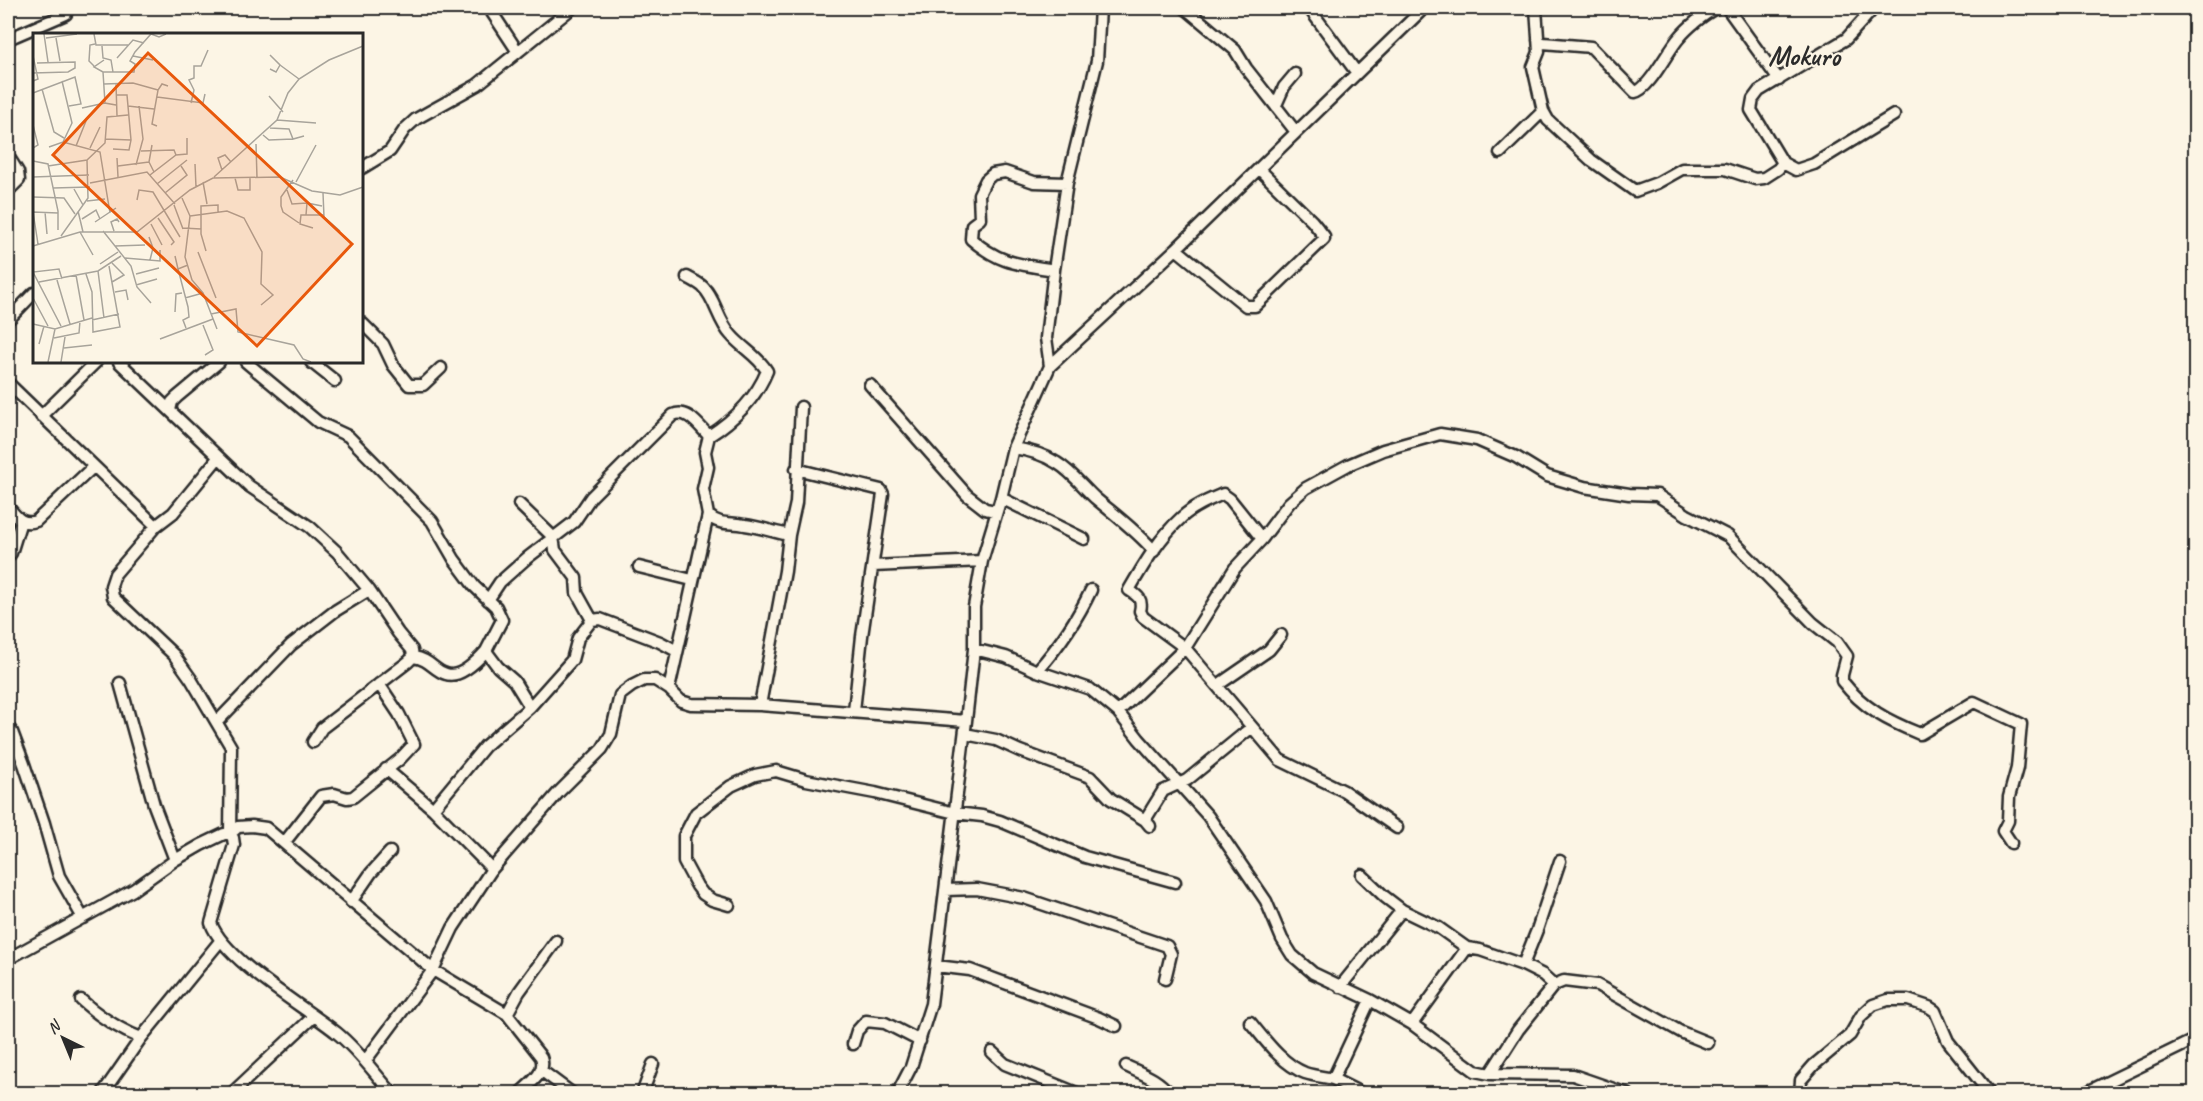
<svg xmlns="http://www.w3.org/2000/svg" width="2203" height="1101" viewBox="0 0 2203 1101" font-family="Caveat,sans-serif">
<rect width="100%" height="100%" fill="#fcf5e5"/>
<filter id="ink" filterUnits="userSpaceOnUse"><feTurbulence type="fractalNoise" baseFrequency=".0167" numOctaves="2"/><feDisplacementMap in="SourceGraphic" scale="12" xChannelSelector="R" yChannelSelector="G"/><feConvolveMatrix kernelMatrix="1 2 1 2 8 2 1 2 1" color-interpolation-filters="sRGB"/></filter>
<g filter="url(#ink)">
<g fill="none" stroke-linecap="round" stroke-linejoin="round">
<g stroke="#2b2b2b" stroke-width="15">
<path id="minor" d="M489,8L518,52
M1185,8L1235,50L1246,68L1296,132
M1309,8L1357,73
M1536,8L1539,52L1533,67L1543,111L1548,120L1591,160L1635,191L1657,183L1682,169H1725L1755,179L1764,178L1778,169L1783,163
M1727,8L1779,80
M1874,8L1846,39L1759,91L1753,99L1751,110L1783,163L1796,170L1814,164L1894,115
M8,39L66,14
M1538,40L1543,43L1591,47L1635,92C1649,90 1668,50 1679,38C1688,27 1704,14 1716,8
M1276,105L1284,87L1295,74
M1500,153L1543,111
M8,156L18,172L19,180L8,191
M362,168L390,151L405,129L416,119L477,85L572,8
M1176,249L1246,306H1255L1324,239V236L1312,221L1259,169
M1054,270C1018,264 1000,264 971,239L972,225L980,219L979,194L986,180L993,174L1005,172L1034,182L1067,183
M8,320L34,293
M362,323L383,344L393,365L409,385H423L441,368
M119,362L249,486L310,527L337,552L369,590L398,633L412,650L413,657L408,662L322,728L313,742
M246,362L318,422L348,436L432,521L454,559L474,586L496,607L502,620L486,651L498,667L514,681L530,707
M311,362L335,381
M1050,366L1046,338L1054,270L1067,183L1097,61L1100,8
M8,383L156,526
M870,385L967,495L985,509L996,511
M170,410L172,402L177,397L219,362
M41,416L96,362
M1013,448C1028,450 1045,455 1057,463C1072,472 1082,486 1095,498C1115,515 1137,531 1154,551
M218,458L173,513L156,526L115,574L111,586L113,597L174,655L191,679L231,747L230,834L233,838L234,845L211,923C224,960 305,1007 337,1033C359,1051 374,1073 393,1094
M796,469L881,490L883,494L862,636L854,711
M1001,498L1084,539
M519,504L553,537L555,550L576,578L577,593L592,620
M8,507C16,516 22,526 36,521L93,467
M708,515C720,526 730,522 745,525C760,527 774,532 789,535
M1262,539L1230,499L1223,494C1209,500 1194,506 1182,517C1160,537 1144,564 1129,590C1138,596 1143,599 1140,611L1143,617L1185,648L1280,760L1344,791L1397,828
M8,557L11,553L21,521
M873,566L982,561
M639,567L692,580
M488,600L500,582L527,558L574,522L591,497L673,415C687,408 699,426 709,436
M974,649L1006,657L1037,671L1090,689L1118,712L1139,739L1208,816L1266,901L1282,939L1292,955L1313,973L1370,1000L1412,1024L1475,1071L1490,1074L1573,1075L1628,1094
M413,657C430,659 433,670 446,674C460,679 478,660 486,651
M1037,671C1059,646 1077,620 1091,590
M120,683L154,805L175,860
M1218,685L1269,650L1281,635
M669,689L708,515L703,489L708,467L705,452L709,436C734,420 756,398 767,371C758,356 742,348 731,335C718,321 715,298 703,287C699,283 692,280 687,277
M760,705L785,571L789,535L796,503L801,407
M1118,712L1185,648L1235,568L1262,539L1289,503L1306,488L1348,465L1383,450L1440,434L1477,440L1516,457L1547,476L1584,487L1629,494L1657,495L1687,515L1728,536L1813,623L1837,642L1847,656L1842,675V681C1864,709 1888,721 1920,734L1974,702L2021,724L2017,768L2009,797L2008,821L2003,831L2011,843
M217,722L291,645L335,611L369,590
M8,727L12,732L24,764L44,823L59,876L83,918
M965,734L996,740L1020,751L1090,777L1111,799L1145,820L1150,826
M386,769L433,809L492,869
M433,809L485,746L530,707L572,660L578,638L592,620L600,619L660,642L677,651
M1145,820L1163,791L1187,780L1252,727
M284,843L321,796L334,794L347,798L353,797L400,759L414,744L399,714L379,684
M1362,875L1385,897L1402,910L1439,928L1467,948L1480,950L1523,965L1543,975L1554,985
M945,890L977,889L1024,898L1167,946L1171,954L1165,979
M351,902L371,873L390,852
M729,905L712,900L703,894L697,886L684,862V836L696,813L731,786L755,775L776,771L806,780L875,793L955,813L982,816L1000,821L1085,857L1175,882
M8,959L133,890L175,860L201,845L224,834H230L238,827L252,826L266,828L433,970L507,1014L541,1057C547,1073 530,1083 519,1094
M1523,965L1537,930L1560,861
M936,966L970,970L1099,1018L1116,1026
M1340,987L1402,910
M81,1000C100,1017 118,1029 141,1038
M507,1014L519,992L556,941
M1250,1022C1265,1040 1283,1065 1305,1073C1314,1076 1324,1077 1333,1079L1370,1000
M1412,1024L1467,948
M853,1044L857,1031L866,1021L885,1023L920,1041
M992,1052L1005,1064L1079,1094
M366,1060L433,970L453,928L492,869L558,793L602,749L611,734L620,695L632,686L644,680H655L669,689L681,701L691,704L760,705L966,721
M1126,1066C1143,1074 1158,1079 1170,1094
M542,1071L573,1094
M1490,1074L1518,1030L1554,985L1564,981L1597,985L1681,1032L1708,1043
M1333,1079L1363,1094
M8,1094H26
M102,1094L141,1038L221,940
M231,1094L314,1016
M642,1094L653,1064
M897,1094L911,1067L931,1004L966,721L974,649V607L982,561L1001,498L1013,448L1050,366L1176,249L1424,8
M1800,1094L1801,1080L1814,1065L1850,1035L1861,1016L1873,1005L1888,1000H1908L1929,1007L1935,1011L1948,1041L1990,1094
M2083,1094L2196,1039"/>
</g>
<use href="#minor" stroke="#fcf5e5" stroke-width="10"/>
</g>
</g>
<g text-anchor="middle" stroke-width="4.5" stroke-linejoin="round" paint-order="stroke">
<g font-size="28" font-weight="bold" fill="#2b2b2b" stroke="#fcf5e5">
<text x="1804" y="65">Mokuro</text>
</g>
</g>
<g transform="translate(33 33)">
<rect width="330" height="330" fill="#fcf5e5"/>
<path fill="none" stroke="#a8a49b" stroke-width="1.5" d="M11,1L15,29M61,1L63,12H95M13,5L44,1M23,5L27,28M69,13L70,25L78,27L80,39M237,22L247,32L243,39L237,36M0,23L5,46L0,48M100,23L120,27M84,25L100,7L111,10M247,32L266,46M61,33L56,28L57,12L62,11M70,39L61,34L71,27M0,40L35,39L42,35V29L4,30M29,48L39,90L30,109M71,51L100,50L125,57M83,51L84,83M9,56L21,99L31,105M0,60L42,44L48,71L36,73M236,63L250,79M124,64L170,70L172,61M158,70L161,57L156,47L161,45V33H168L175,17M83,72L72,70L70,39H101L102,31L97,28L102,19L118,1L126,4L133,1M95,73L121,76M49,75L72,70M244,87L283,90M0,92L5,112L0,115M124,93L119,91L125,57L129,51L135,53M237,95L256,96L260,106L271,103M230,102L236,107L260,106M72,106L98,107M223,111L224,145M119,112L116,129L121,139M43,113L53,88M16,114L30,109L67,119L77,180M57,115L67,94M80,116L96,117L98,107L94,62H83M108,118L141,117L143,122M84,125L85,144M0,128L15,131L25,178V197M162,131L163,154M103,132L110,106L106,73M15,133L54,127L72,110L74,84L95,82M85,133L116,129M189,137L185,125L192,122L198,129M117,142L143,122L154,121V105M0,144L56,142M181,144L244,87L255,60L266,46L296,27L330,13M202,145L205,157H217V145M260,147L248,164V173L250,179L266,190M170,149L174,171M263,149L283,112M57,150L114,139L142,171M124,151L154,127M20,155L57,154M41,156L50,172M254,157L259,171L274,170M132,160L154,142L148,133M290,160L291,184L307,198M0,164L31,165L42,181M149,165L157,183L152,224L159,247L170,260L184,296M104,167L106,157L120,159L147,204M54,168L72,166M141,172L150,196M45,178L50,199M0,179L5,211M0,179L25,180M12,179L14,201M273,182L274,170L289,173M157,183L194,178L211,185L229,219L228,251L240,262L228,272M125,185L141,209L138,212M49,186L63,177L67,186M62,189L83,175M118,191L129,212M150,195L168,196M280,195L267,191L268,182H291M70,198L98,233L104,254L118,270M81,198L78,189L84,186L86,189M47,199L60,222M28,203L55,165L54,127M116,204L120,215L117,227M0,213L47,199H104L157,157L180,145L247,144L279,158L307,162L330,154M82,213L112,212M173,218L168,201V173L185,172V179M165,219L183,265M142,223L145,236L155,232M92,225L127,228V217M79,230L91,242L79,249M67,231L85,219M145,236L155,274L156,284L150,287L153,295M65,238L71,285M53,241L59,259L60,299L87,294L76,233M103,241L126,235M43,242L51,287M24,247L37,291M6,249L65,238L88,223M103,252L124,246M82,259L93,257L95,267M0,265L15,293M152,265L170,260M142,279L143,261L149,260M178,281L203,276L205,299L261,312L270,326L278,329M59,287L86,281M0,291L22,296L59,285M170,292L180,317L172,322M28,293L0,239L26,236L29,246M21,305L46,300L47,288M127,306L180,286M6,311L11,293M31,315L59,312M15,329L22,296M28,329L32,304"/>
<path fill="#e8590c" fill-opacity="0.15" stroke="#e8590c" stroke-width="3" d="M115,20L319,211L224,313L20,122Z"/>
<rect width="330" height="330" fill="none" stroke="#2b2b2b" stroke-width="3"/>
</g>
<rect width="2203" height="1101" fill="none" stroke="#fcf5e5" stroke-width="30"/>
<rect x="15" y="15" width="2173" height="1071" fill="none" stroke="#2b2b2b" stroke-width="2" filter="url(#ink)"/>
<g transform="translate(63 1038) rotate(317)" stroke="#fcf5e5" stroke-width="4.5" paint-order="stroke">
<path d="M0-4.5L10 22L0 15L-10 22Z" fill="#2b2b2b"/>
<text y="-9" font-size="16" font-weight="bold" text-anchor="middle" fill="#2b2b2b">N</text>
</g>
</svg>
